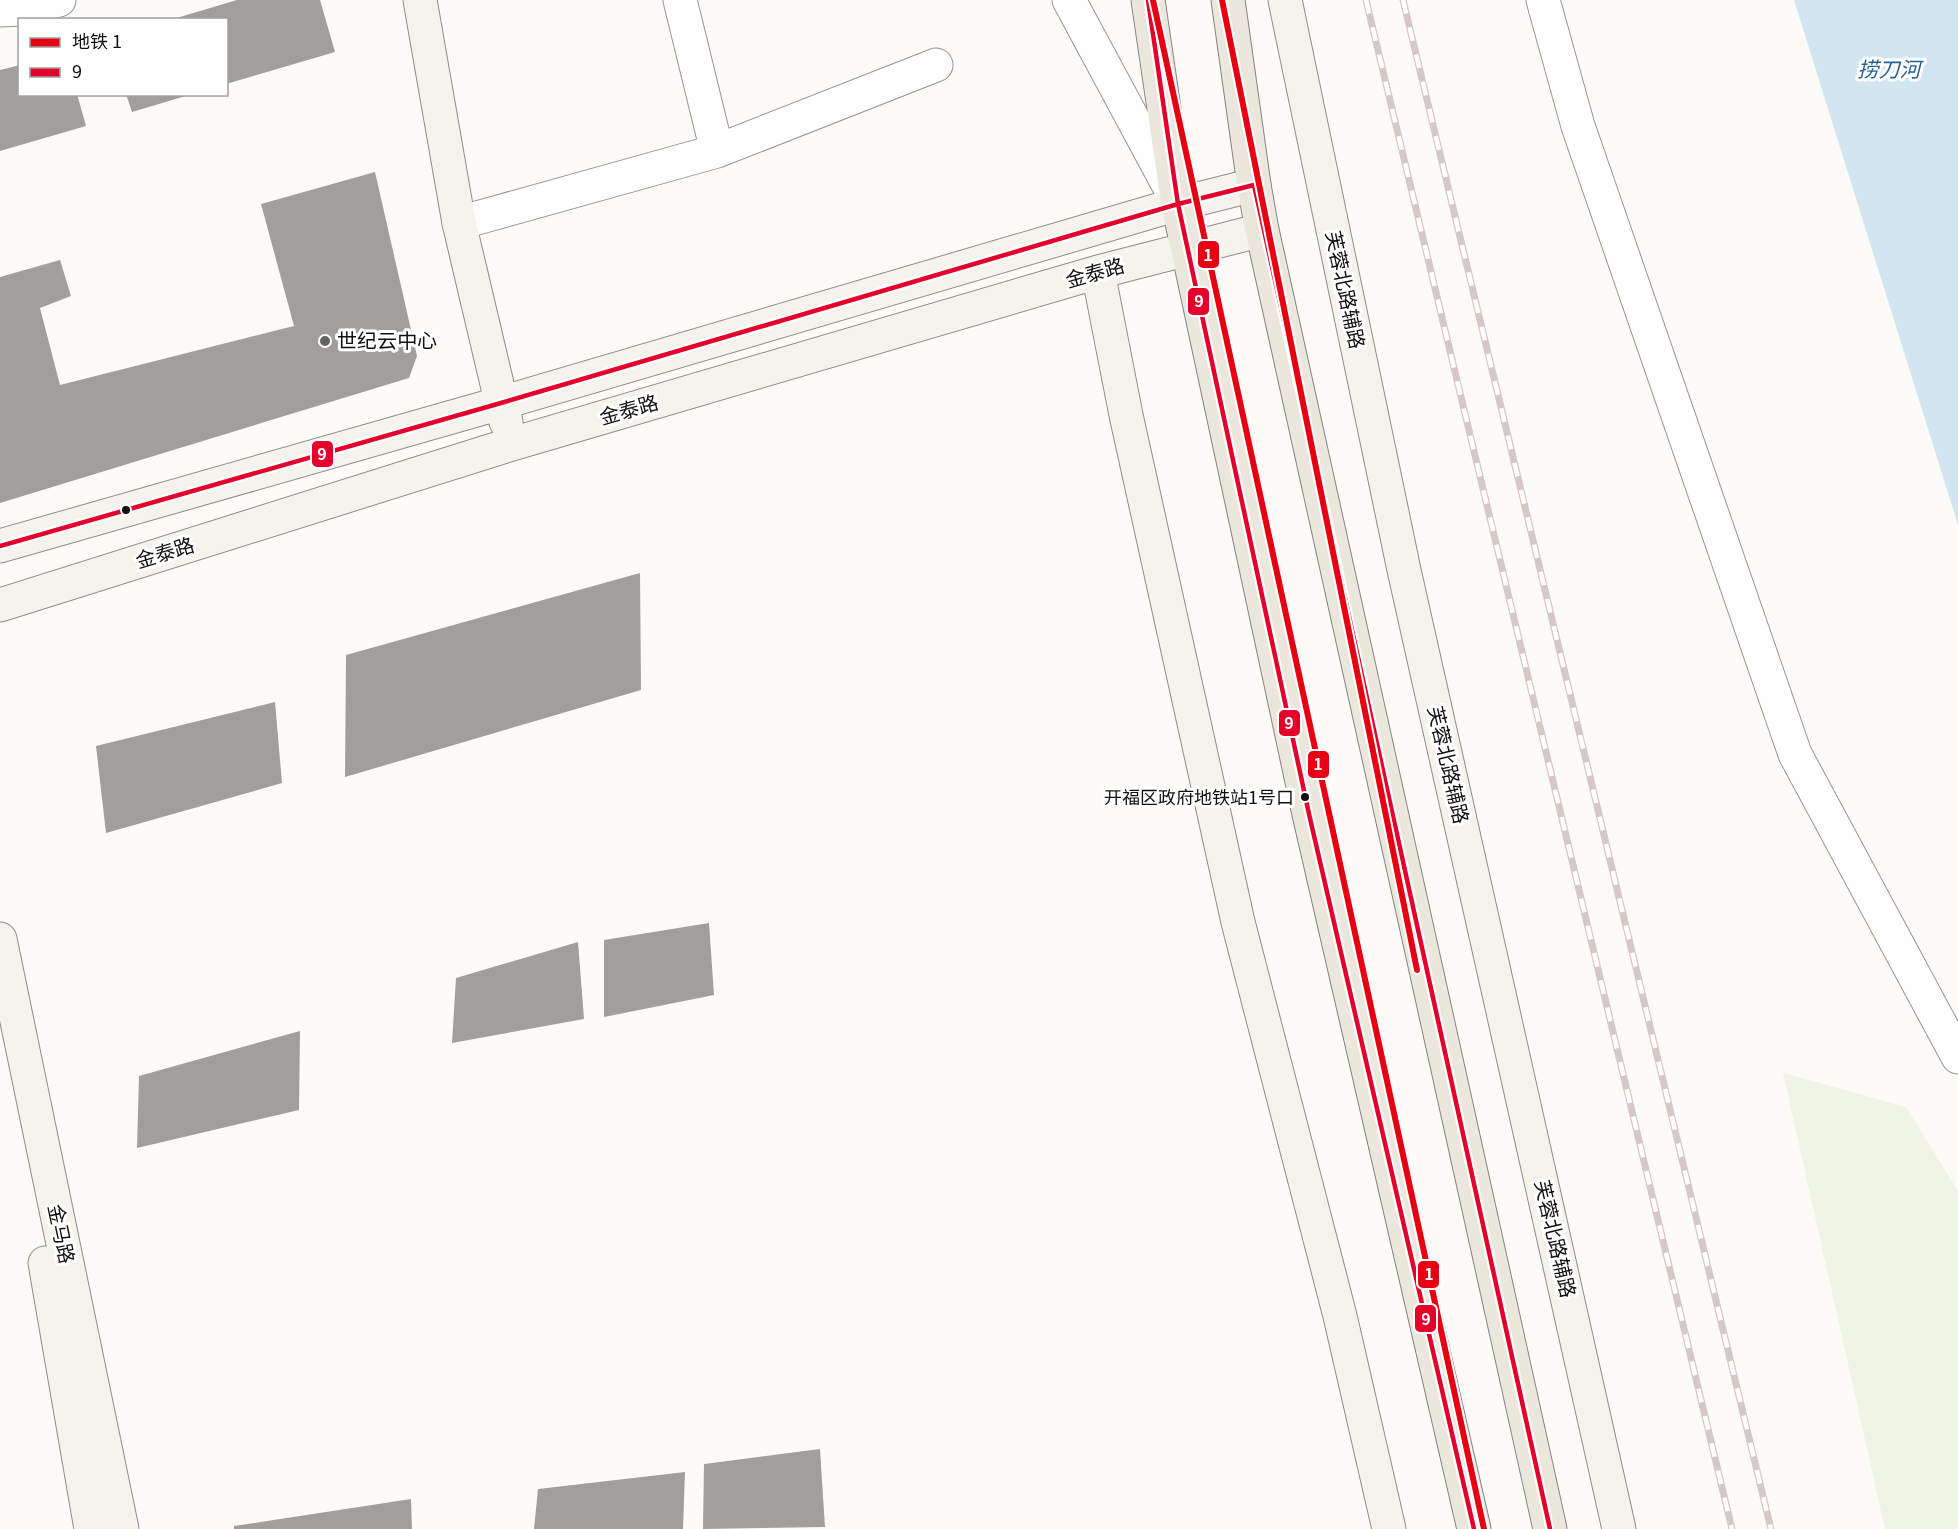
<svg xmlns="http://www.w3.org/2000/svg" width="1958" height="1529" viewBox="0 0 1958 1529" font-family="Georgia,'Noto Sans SC',serif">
<rect width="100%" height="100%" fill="#fcfbf8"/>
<path fill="#eff4e4" d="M1783,1073L1906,1107L1958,1191V1529H1885Z"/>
<path fill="#d2e6f2" d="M1794,0H1958V525Z"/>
<path fill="#a09f9c" d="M237,0H320L335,52L226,84V20L173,19Z
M20,65V94H77L86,126L0,151V70Z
M126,94H189V95L132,112Z
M375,172L417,356L409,378L0,503V277L60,260L71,296L40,308L60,385L294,326L261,204Z
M640,573L641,690L345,777L346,655Z
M275,702L282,783L106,833L96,746Z
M709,923L714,995L604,1017V940Z
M578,942L584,1019L452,1043L456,978Z
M300,1031L299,1110L137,1148L139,1076Z
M820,1449L825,1527L703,1529L704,1464Z
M685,1472L683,1529H534L538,1489Z
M411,1499L412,1529H234V1526Z"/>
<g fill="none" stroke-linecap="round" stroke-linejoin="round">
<g stroke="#979695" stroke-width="35">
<path id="street" d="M680,0L717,151
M1069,0L1176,199
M1543,0L1578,126L1795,754L1958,1057
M0,10L24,9L59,0
M459,223L717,151L936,65"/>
</g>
<g stroke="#8d8d8c" stroke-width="35">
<path id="secondary" d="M420,0L459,223L506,422
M1285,0L1404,570L1619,1529
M1098,272L1126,415L1238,922L1340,1316L1389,1529
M0,546L501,403L1178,204L1254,185
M0,605L512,444L1098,272L1262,230
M0,939L122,1529
M45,1263L91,1529"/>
</g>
<g stroke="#848482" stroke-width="35">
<path id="primary" d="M1148,0L1178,204L1309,814L1474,1529
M1228,0L1254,185L1262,230L1550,1529"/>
</g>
<use href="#street" stroke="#fffefe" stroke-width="33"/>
<use href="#secondary" stroke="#f4f4ed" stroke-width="33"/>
<use href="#primary" stroke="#ebe7dd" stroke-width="33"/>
<g stroke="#d7c8c8" stroke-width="7">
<path id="rail" d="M1366,0L1732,1529
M1403,0L1771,1529"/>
</g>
<use href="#rail" stroke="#fff" stroke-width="4.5" stroke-dasharray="14" stroke-linecap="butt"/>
<g stroke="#fff" stroke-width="9">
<path id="bus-1" d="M1148,0L1178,204L1309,814L1474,1529
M0,546L501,403L1178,204L1254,185L1550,1529"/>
</g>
<use href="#bus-1" stroke="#e4002b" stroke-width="4.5"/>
<g stroke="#fff" stroke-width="10">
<path id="metro-1" d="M1153,0L1484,1529
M1222,0L1417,970"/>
</g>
<use href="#metro-1" stroke="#e60012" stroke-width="6"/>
</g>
<circle fill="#636362" stroke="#fff" stroke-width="2" cx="325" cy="341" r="6"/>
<g fill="#111" stroke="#fff" stroke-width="2">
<circle cx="126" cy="510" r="5"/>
<circle cx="1305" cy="797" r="5"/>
</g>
<g text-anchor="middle" stroke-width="6" stroke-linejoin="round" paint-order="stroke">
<g font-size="18" fill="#111" stroke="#fff" text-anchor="end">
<text x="1294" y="804">开福区政府地铁站1号口</text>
</g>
<g font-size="20" fill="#111" stroke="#fff">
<text transform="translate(1095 273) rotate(-16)" y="7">金泰路</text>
<text transform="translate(1345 290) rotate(78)" y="7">芙蓉北路辅路</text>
<text transform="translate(629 410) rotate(-16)" y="7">金泰路</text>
<text transform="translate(165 553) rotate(-17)" y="7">金泰路</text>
<text transform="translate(1448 765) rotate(77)" y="7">芙蓉北路辅路</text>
<text transform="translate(61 1234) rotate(78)" y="7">金马路</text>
<text transform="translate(1555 1239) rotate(77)" y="7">芙蓉北路辅路</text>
</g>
<g font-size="20" fill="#111" stroke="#fff" text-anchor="start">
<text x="337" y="348">世纪云中心</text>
</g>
<g font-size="21" font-style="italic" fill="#276396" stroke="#fff">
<text x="1889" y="77">捞刀河</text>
</g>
</g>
<g stroke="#fff" stroke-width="2">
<rect x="1197" y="240" width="23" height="29" rx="6" fill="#e60012"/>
<rect x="1187" y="287" width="23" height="29" rx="6" fill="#e4002b"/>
<rect x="311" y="440" width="23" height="28" rx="6" fill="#e4002b"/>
<rect x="1278" y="709" width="23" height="28" rx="6" fill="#e4002b"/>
<rect x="1307" y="750" width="23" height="29" rx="6" fill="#e60012"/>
<rect x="1417" y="1260" width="23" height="29" rx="6" fill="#e60012"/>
<rect x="1414" y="1304" width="23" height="29" rx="6" fill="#e4002b"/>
</g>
<g font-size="16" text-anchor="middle" font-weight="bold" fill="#fff">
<text x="1208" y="261">1</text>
<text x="1199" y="307">9</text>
<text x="322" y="460">9</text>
<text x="1289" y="729">9</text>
<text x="1318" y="770">1</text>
<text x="1429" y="1280">1</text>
<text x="1426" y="1325">9</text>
</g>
<rect x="18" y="18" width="210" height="78" fill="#ffffff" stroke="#a0a0a0" stroke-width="1.5"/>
<rect x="30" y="38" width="30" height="9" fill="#e60012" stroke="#a0a0a0" stroke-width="1.5"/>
<text x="72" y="48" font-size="18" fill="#111111">地铁 1</text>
<rect x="30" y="68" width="30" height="9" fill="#e4002b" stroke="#a0a0a0" stroke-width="1.5"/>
<text x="72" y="78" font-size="18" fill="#111111">9</text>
</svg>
